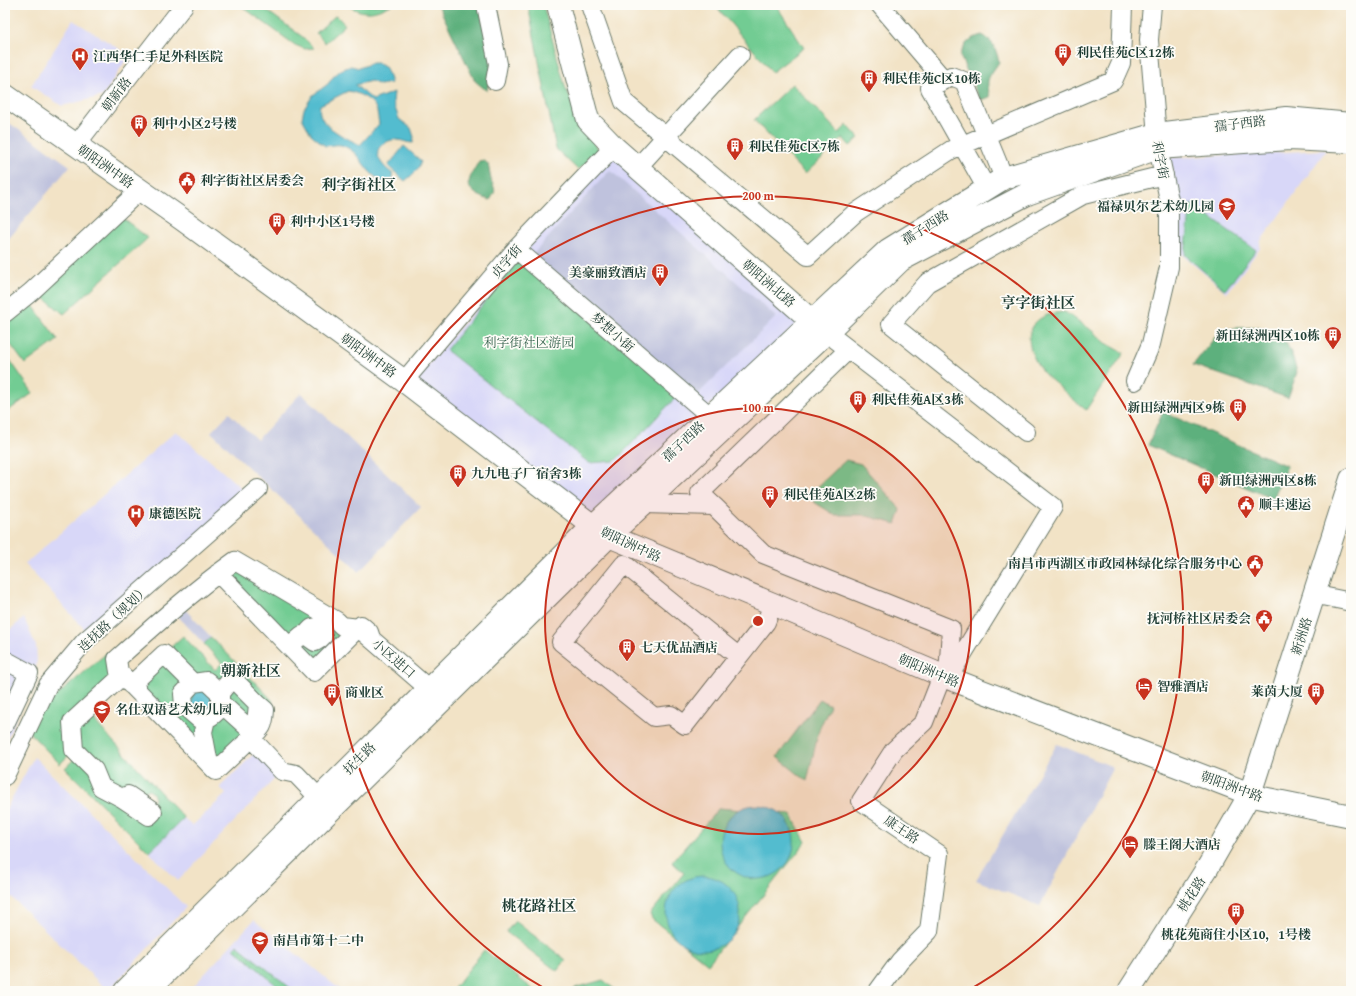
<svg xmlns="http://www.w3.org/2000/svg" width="1356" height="996" viewBox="0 0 1356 996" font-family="'Gentium Book Plus','Noto Serif SC',serif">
<rect width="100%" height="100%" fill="#fdfcf7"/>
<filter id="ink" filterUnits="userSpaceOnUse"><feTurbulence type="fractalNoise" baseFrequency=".025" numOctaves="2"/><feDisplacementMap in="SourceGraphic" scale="8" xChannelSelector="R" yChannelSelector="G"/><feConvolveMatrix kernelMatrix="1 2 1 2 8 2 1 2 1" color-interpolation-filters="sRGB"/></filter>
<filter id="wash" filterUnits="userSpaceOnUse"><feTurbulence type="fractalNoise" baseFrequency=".012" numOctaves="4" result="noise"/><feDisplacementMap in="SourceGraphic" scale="16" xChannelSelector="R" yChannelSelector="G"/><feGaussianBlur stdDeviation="0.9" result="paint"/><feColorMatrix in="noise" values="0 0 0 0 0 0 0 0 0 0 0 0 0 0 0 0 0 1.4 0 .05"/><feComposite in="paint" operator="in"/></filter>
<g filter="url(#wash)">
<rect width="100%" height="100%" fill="#f2e3c6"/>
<path fill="#d8d7f8" d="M73,20L129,55L103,96L62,106L31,86Z
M1326,150L1260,242V248L1227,293L1181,254L1179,200L1170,158Z
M613,152L803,319L591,515L413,383L527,248Z
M176,431L247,493L88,633L25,564Z
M24,618L36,646L37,660L34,679L5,743V634Z
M260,748L282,771L178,881L149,852L184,818L192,826L226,794L220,787Z
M34,757L186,907L108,991L5,891V811Z
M254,920L342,991H189Z"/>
<path fill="#bfc2dd" d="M5,120L70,166L5,243Z
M610,170L776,317L698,394L533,254Z
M301,393L421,507L359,572L211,432L229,413L257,440Z
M180,604L211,637L204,644L173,611Z
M1057,744L1113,767L1040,906L976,880Z"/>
<path fill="#72cc93" stroke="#488464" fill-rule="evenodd" d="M240,5H259L304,38L314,48L305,49L295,45Z
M347,5H391C374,13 365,16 347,5Z
M528,5H543L566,90L599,151L578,170L556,149Z
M715,5H776L804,48L772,72Z
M336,15L345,25L325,43L316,33Z
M792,84L839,133L847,125L859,138L850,146L843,138L805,174L754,120Z
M1191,204L1256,250L1225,290L1185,255Z
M120,216L148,238L64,314L38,293Z
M520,258L679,394L615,461L589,463L446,350Z
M31,303L58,340L25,364L5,337V322Z
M1065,312L1090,329L1106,343L1124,353L1086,410C1076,402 1066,393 1056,384C1051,380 1046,376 1042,371C1021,342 1024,314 1065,312Z
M5,353L33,393L5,413Z
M846,460L861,464L901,510L896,524L863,515H835L814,502L811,493Z
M235,561L346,632L319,667L221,570Z
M183,636L215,670L222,663L204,644L211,637L273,701L251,731L212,767L122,683L88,714L184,818L149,852L65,768L78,755L74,750L60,764L22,725L108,652L119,672L131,684ZM149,790L153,793L155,799L148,808L137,802L143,791Z
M820,699L830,705L819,730L807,781L777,757Z
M719,808L791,814L806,842L708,964L652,919L650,914L684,873L672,862Z
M515,921L566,960L557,971L506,932Z
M237,945L294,991H283L234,948Z
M484,950L535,991H452Z
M603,980L617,991H573L575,988Z"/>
<path fill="#5db07d" stroke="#3e7658" d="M438,5H479L492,62L487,91L475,81Z
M982,35C994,41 996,50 999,62C989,78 985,77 990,97L980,100L960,56C963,44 970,38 982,35Z
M484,160L488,164C489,169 490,175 491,180C495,190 497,190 490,200C481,197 473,194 468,185L471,175L479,161Z
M1257,327L1284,338L1292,355L1297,372L1288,398L1193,365L1220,331L1235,328Z
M1163,412L1287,466L1273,499L1148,445Z"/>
<path fill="#53bccf" stroke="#397c82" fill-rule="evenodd" d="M372,63H378L386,68L391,83L380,85L371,81L355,85L373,100L394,92L393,102L399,119L411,128L414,137L413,143C406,143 403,140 397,140C393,139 388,141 385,143C369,151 383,167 392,173L393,181L386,184C381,180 374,177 370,172C360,161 357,150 341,145C336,144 330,146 325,146L311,134L302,118L304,109L313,95L328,84L333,77L341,70L351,66L359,68ZM348,91C359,93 374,100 377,111C378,115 378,120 379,124L360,145C345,137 315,125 320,105Z
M404,146L421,161C419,170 412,175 405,181L388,166Z
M205,685L216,705L200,714L190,704L196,687Z
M720 842a37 37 0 1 1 74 0a37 37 0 1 1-74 0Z
M666 913a37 37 0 1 1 74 0a37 37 0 1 1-74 0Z"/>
</g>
<g filter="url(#ink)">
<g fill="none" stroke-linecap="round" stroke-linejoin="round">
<g stroke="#697767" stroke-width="20">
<path id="minor" d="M486,5L498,64L495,81
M590,5L624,102L808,256L855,213L951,150L1113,81L1121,63L1123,5
M880,5L944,80
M76,145L184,5
M637,168L740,55
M987,189L930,88L951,76L964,81L1004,178
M516,249L710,416
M5,313L31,292L140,190
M817,325L1053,507L948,678
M404,381L516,249L614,147
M1135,381L1151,344L1169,267V200L1158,148L1149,40L1152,5
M1026,432L891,324L927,283L1083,195L1164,175
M644,504L714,506L763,554L951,629L948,675
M714,506L700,493L848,350
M218,573L314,672L361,625L369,632L371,638
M1322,596L1351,602
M362,631L429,689
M294,642L302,635L308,637L309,631L312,628L317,627L322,630L323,636L320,639L315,642L308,637
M738,656L624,564L561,642L654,717L671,715L685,725L766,622L773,604
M5,660L29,673L5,724
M131,685L164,654L193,683
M220,693L232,678L258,704
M206,719H199L184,706L183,694L193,683L207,681L220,693V709
M251,738C262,728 264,726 265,710L258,704L255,734
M209,764L203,732L206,719C214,717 217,710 224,706L255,734
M5,776L48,685L85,641L258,489
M122,798L149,816L153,812L128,795L122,798L101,787L94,770L74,750L72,722L122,676
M319,798L296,774L282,771L251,738L216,771L119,672L117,659C155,625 193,591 235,561L337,621L342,626L359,628
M878,991L900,961L929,931L939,854L861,801L894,750L924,722L942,676"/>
</g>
<g stroke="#697767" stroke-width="24">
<path id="major" d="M558,5L588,120L614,147L812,321
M5,95L183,220L404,381L593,526L609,536L773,604L948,678L1250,794L1258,797L1351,816
M125,991L593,526L888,250L1004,178L1156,134L1286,118L1351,124
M147,991L609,536L826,333L901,260L1027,194L1158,148L1289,139L1351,142
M1129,991L1208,867L1250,794L1351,479"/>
</g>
<use href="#minor" stroke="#fff" stroke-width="18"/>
<use href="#major" stroke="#fff" stroke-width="22"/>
</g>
</g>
<circle cx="758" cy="621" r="213" fill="#c8321e" fill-opacity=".12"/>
<g fill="none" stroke="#c8321e" stroke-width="2">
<circle cx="758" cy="621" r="213"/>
<path d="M549 991A425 425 0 1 1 967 991"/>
</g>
<defs>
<g id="building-pin" transform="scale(0.9)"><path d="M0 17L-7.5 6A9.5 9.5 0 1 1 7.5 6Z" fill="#c8321e" stroke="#fdfcf7"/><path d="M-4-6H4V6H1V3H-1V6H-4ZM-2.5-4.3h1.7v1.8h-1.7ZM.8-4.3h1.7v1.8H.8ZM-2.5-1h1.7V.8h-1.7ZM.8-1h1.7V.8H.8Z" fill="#fff"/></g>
<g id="hospital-pin" transform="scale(0.9)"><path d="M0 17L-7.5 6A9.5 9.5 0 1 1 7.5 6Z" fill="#c8321e" stroke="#fdfcf7"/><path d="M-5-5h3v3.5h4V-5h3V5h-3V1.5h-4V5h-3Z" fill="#fff"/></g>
<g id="civic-pin" transform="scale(0.9)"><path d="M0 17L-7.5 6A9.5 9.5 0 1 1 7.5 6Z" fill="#c8321e" stroke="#fdfcf7"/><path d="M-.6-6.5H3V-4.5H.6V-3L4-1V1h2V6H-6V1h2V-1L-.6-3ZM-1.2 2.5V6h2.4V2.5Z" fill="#fff"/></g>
<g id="school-pin" transform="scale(0.9)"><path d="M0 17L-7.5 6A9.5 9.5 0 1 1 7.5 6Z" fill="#c8321e" stroke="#fdfcf7"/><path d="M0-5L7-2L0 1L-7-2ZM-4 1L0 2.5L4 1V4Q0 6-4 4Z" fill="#fff"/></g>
<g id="hotel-pin" transform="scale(0.9)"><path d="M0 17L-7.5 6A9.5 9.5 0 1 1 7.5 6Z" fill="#c8321e" stroke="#fdfcf7"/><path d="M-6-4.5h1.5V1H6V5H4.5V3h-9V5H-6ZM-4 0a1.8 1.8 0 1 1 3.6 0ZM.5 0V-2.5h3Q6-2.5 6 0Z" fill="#fff"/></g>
</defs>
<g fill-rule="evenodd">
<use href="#building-pin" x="1063" y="52"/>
<use href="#hospital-pin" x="80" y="56"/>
<use href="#building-pin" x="869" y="78"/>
<use href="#building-pin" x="139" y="123"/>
<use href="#building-pin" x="735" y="146"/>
<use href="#civic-pin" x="187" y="180"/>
<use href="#school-pin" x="1227" y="206"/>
<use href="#building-pin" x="277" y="221"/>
<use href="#building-pin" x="660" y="272"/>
<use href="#building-pin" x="1333" y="335"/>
<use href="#building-pin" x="858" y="399"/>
<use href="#building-pin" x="1238" y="407"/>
<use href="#building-pin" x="458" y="473"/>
<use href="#building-pin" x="1206" y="480"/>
<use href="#building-pin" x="770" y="494"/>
<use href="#civic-pin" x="1246" y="504"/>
<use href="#hospital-pin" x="136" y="513"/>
<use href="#civic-pin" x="1255" y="563"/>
<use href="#civic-pin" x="1264" y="618"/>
<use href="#building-pin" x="627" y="647"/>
<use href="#hotel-pin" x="1144" y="686"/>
<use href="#building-pin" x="1316" y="691"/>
<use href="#building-pin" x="332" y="692"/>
<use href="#school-pin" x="102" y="709"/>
<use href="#hotel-pin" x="1130" y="844"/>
<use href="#building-pin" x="1236" y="911"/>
<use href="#school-pin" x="260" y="940"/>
</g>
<g text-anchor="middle" stroke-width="3.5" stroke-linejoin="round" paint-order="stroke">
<g font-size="13" font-weight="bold" fill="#1f3d34" stroke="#fdfcf7" text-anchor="start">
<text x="1076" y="57">利民佳苑C区12栋</text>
<text x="93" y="61">江西华仁手足外科医院</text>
<text x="882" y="83">利民佳苑C区10栋</text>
<text x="152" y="128">利中小区2号楼</text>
<text x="748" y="151">利民佳苑C区7栋</text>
<text x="200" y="185">利字街社区居委会</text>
<text x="1214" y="211" text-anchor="end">福禄贝尔艺术幼儿园</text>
<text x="290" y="226">利中小区1号楼</text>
<text x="647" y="277" text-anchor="end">美豪丽致酒店</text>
<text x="1320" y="340" text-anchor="end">新田绿洲西区10栋</text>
<text x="871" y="404">利民佳苑A区3栋</text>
<text x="1225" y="412" text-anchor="end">新田绿洲西区9栋</text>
<text x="471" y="478">九九电子厂宿舍3栋</text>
<text x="1219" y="485">新田绿洲西区8栋</text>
<text x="783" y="499">利民佳苑A区2栋</text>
<text x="1259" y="509">顺丰速运</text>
<text x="149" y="518">康德医院</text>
<text x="1242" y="568" text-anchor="end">南昌市西湖区市政园林绿化综合服务中心</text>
<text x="1251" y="623" text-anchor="end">抚河桥社区居委会</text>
<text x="640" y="652">七天优品酒店</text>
<text x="1157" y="691">智雅酒店</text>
<text x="1303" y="696" text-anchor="end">莱茵大厦</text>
<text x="345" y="697">商业区</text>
<text x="115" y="714">名仕双语艺术幼儿园</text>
<text x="1143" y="849">滕王阁大酒店</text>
<text x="1236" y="939" text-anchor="middle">桃花苑商住小区10，1号楼</text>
<text x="273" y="945">南昌市第十二中</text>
</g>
<g font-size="13" fill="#1f3d34" stroke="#fdfcf7">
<text transform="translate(116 94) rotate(-53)" y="5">朝新路</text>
<text transform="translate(1240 123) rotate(-7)" y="5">孺子西路</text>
<text transform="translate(1161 160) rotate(79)" y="5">利字街</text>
<text transform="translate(106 166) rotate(35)" y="5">朝阳洲中路</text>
<text transform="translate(925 227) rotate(-32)" y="5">孺子西路</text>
<text transform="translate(506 261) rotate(-49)" y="5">贞字街</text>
<text transform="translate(769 283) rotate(41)" y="5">朝阳洲北路</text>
<text transform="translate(613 332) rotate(41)" y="5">梦想小街</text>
<text transform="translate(369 355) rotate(36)" y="5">朝阳洲中路</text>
<text transform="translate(683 441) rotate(-43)" y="5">孺子西路</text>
<text transform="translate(631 544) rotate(25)" y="5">朝阳洲中路</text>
<text transform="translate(113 618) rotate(-43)" y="5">连抚路（规划）</text>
<text transform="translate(1301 636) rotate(-72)" y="5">新洲路</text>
<text transform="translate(394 658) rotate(41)" y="5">小区进口</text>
<text transform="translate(929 670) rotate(23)" y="5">朝阳洲中路</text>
<text transform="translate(359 758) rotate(-45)" y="5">抚生路</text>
<text transform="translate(1232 786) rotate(20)" y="5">朝阳洲中路</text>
<text transform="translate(902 829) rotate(34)" y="5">康王路</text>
<text transform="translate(1191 894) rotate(-57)" y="5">桃花路</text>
</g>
<g font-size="13" fill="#34614c" stroke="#fdfcf7">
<text x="529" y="347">利字街社区游园</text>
</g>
<g font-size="15" font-weight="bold" fill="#1f3d34" stroke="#fdfcf7">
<text x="359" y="190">利字街社区</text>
<text x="1038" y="308">亨字街社区</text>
<text x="251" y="676">朝新社区</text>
<text x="539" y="911">桃花路社区</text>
</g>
</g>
<circle cx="758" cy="621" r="6" fill="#c8321e" stroke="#fdfcf7" stroke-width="2"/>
<g font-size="12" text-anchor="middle" font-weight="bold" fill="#c8321e" stroke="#fdfcf7" stroke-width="3.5" stroke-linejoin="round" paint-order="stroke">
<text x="758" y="200">200 m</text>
<text x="758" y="412">100 m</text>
</g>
<rect width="1356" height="996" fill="none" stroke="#fdfcf7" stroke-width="20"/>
</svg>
